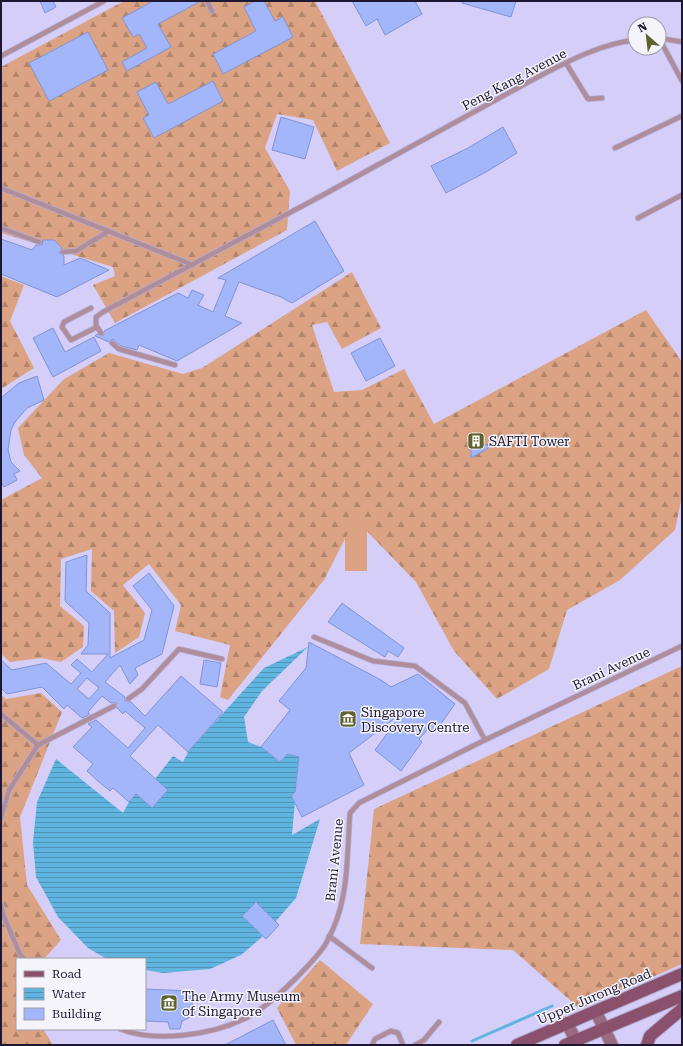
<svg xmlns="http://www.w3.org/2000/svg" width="683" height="1046" viewBox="0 0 683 1046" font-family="'Roboto Serif',serif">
<defs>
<pattern id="forest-firs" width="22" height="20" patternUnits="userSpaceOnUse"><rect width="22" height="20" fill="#dba383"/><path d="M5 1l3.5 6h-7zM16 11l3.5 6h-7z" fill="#b1846c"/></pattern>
<pattern id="water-rules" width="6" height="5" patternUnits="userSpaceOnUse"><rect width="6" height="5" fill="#5fb5df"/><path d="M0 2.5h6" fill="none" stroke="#4e92b5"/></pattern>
</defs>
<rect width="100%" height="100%" fill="#d4cef9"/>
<path fill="#dba383" d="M345,507H367V571H345Z"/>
<path fill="url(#forest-firs)" d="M124,1H315L390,143L337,171L313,120L277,114L265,148L290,191L287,230L115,323L93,285L115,276L113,267L1,233V67Z
M352,272L381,328L342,349L327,322L312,325L334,392L362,390L404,369L434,424L646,310L682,362V496L675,530L620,580L567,610L549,669L497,699L454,651L416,582L355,519L324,580L228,700L220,697L230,645L175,631L181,605L149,564L123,585L145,613L139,637L115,653L114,611L91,591L92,549L61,559L60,606L84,626L83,647L61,662L41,658L10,662L1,654V500L42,478L24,455L18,428L64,379L109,353L183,374L202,368Z
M1,276L24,285L10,321L34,368L1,389Z
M682,666V964L580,1009L513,950L360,944L374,809Z
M41,693L62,712L20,817L27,885L61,940L44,959H17V1029H43L53,1045H1V695L6,699Z
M320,960L373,1004L346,1045H296L277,1008Z"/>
<path fill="url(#water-rules)" d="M308,647L262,691L244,717L248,742L261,747L280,762L288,754L299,757L292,835L320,819L296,898L262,937L241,955L210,969L163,973L145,970V959H107L88,948L58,917L36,877L33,842L37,802L56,759L123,813L129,802L136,794L152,808L168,790L155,779L173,756L183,762L188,752L264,668Z"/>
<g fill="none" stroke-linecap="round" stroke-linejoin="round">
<path stroke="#5fb5df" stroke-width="3" d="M472,1041L552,1006"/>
</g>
<path fill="#a2b6f9" stroke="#8193d4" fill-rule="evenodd" d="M40,1H53L56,7L45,13Z
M153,1H201L158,24L171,47L127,71L122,62L147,48L139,34L133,37L122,18Z
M255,1H264L275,21L283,17L293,37L223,74L213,54L256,31L244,7Z
M352,1H415L422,14L385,35L377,19L366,26Z
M462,1H516L511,17L462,3Z
M88,32L108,70L49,101L29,63Z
M213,81L223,101L154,138L143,118L149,115L137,92L156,82L168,104Z
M281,117L314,127L305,159L272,150Z
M503,127L517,153L486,172L446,193L431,166L468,148Z
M315,221L344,271L292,303L281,297L239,282L225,316L242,323L177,361L139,345L137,350L121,346L113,339L109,342L95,336L97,334L103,336L104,331L178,293L188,298L192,290L204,295L198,305L213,312L226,280L218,278Z
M1,239L32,250L36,245H42L43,240H54L62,248L59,253L64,256V265L80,258L109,270L57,297L1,274Z
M53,328L65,352L94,337L101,351L53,377L33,338Z
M380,338L395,366L366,381L351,353Z
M37,376L44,400L27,408L15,422L11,430L8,450L11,462L20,471L14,474L17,480L4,487L1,482V398L19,383Z
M471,436L490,447L471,458Z
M87,555L86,591L110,613V658L144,640L152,610L133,586L149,573L174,606L162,654L135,668L138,675L130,684L120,665L105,682L125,697V701L131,702L145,716L181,676L223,712L188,752L158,725L130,756L168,790L152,808L136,794L129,802L113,788L110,791L99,782L87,771L93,764L73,747L92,727L88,724L96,720L128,748L145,728L125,711L123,714L117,708L116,703H111L102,696L88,712L90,714L82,718L67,705L64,709L42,687L7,694L1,688V660L12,670L46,663L71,684L81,673L71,665L77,659L92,672L108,654H81L88,645L89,623L65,601L66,562ZM87,678L99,688L89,699L77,689Z
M342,603L404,648L398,657L388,651L385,657L328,622Z
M309,642L381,680L391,687L418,674L455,704L435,732L429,728L419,739L422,742L401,771L375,750L403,712L349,753L364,785L302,817L291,795L295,792L299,757L288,754L280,762L261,747L290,710L279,701L306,668Z
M204,660L221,663L217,687L200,684Z
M256,902L279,925L266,939L242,916Z
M145,989L189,991L195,1015L182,1021L180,1029H170L168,1022L145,1021Z
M273,1020L286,1045H225Z"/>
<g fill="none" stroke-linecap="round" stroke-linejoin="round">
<g stroke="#b3add5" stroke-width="6">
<path id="lane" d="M207,1L212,11
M659,38L682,81
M659,38L682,42
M1,56L104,1
M566,63L588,99L602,98
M615,148L682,116
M1,188L193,265
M638,218L682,195
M1,228L39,242
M63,252L76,251L109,231
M91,308L64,322L62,327L71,340L97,327
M101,333L96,325V317L103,312L323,195L534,79C565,63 599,44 635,40
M112,343L119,349L175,365
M314,637L373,661L415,666L465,703L485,740
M128,699L142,689L179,649L222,659
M1,714L38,745
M1,818L9,790L38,745L114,706
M1,905L4,917L20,954L24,959
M329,936L372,968
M120,1029C155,1043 211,1035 244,1019C268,1008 307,969 323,948C327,943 330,935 333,929C349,894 347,851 350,813L359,803L485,740L682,646
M372,1045L375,1039L391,1031L398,1033L403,1045
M415,1045L424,1040L439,1022"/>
</g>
<g stroke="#b3add5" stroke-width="14">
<path id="secondary" d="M596,1012L612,1045
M567,1023L578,1045"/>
</g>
<g stroke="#b3add5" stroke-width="14">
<path id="primary" d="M517,1045L682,974
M565,1045L682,996
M647,1045L650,1036L682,1009"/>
</g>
<use href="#lane" stroke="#af8d9b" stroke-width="4.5"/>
<use href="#secondary" stroke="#9a6b7f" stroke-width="12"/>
<use href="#primary" stroke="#8b516c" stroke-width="12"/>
</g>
<defs>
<g id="building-square" transform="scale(0.9)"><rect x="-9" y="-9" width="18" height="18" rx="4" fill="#5f622f" stroke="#f5f4fb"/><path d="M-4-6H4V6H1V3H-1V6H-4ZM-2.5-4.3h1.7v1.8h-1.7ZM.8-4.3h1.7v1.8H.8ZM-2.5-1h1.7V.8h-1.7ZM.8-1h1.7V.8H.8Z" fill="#fff"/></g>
<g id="museum-square" transform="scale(0.9)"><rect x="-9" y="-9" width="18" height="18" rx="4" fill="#5f622f" stroke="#f5f4fb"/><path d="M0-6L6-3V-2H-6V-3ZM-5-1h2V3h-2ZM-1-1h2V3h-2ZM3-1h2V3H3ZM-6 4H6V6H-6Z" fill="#fff"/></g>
</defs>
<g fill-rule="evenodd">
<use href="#building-square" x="476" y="441"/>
<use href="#museum-square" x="348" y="719"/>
<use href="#museum-square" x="169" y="1003"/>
</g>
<g text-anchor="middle" stroke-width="3" stroke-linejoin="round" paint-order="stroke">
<g font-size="13" fill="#1d1731" stroke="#f5f4fb">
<text transform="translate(514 79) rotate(-28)" y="5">Peng Kang Avenue</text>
<text transform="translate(611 668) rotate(-25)" y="5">Brani Avenue</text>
<text transform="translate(334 860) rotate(-84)" y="5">Brani Avenue</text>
<text transform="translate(594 996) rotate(-23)" y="5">Upper Jurong Road</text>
</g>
<g font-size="13" fill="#1d1731" stroke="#f5f4fb" text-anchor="start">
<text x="489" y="446">SAFTI Tower</text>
<text x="361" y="717">Singapore<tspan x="361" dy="15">Discovery Centre</tspan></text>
<text x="182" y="1001">The Army Museum<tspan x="182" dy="15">of Singapore</tspan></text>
</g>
</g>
<rect width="683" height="1046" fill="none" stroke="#1d1731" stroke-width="4"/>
<rect x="16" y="958" width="130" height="72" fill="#f5f4fb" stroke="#9f9caa"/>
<rect x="24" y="971" width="20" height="6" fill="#8b516c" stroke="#9f9caa"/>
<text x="52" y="978" font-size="12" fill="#1d1731">Road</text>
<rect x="24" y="988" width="20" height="12" fill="url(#water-rules)" stroke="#9f9caa"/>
<text x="52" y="998" font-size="12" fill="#1d1731">Water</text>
<rect x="24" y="1008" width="20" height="12" fill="#a2b6f9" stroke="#9f9caa"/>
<text x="52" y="1018" font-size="12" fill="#1d1731">Building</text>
<g transform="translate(647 36) rotate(332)"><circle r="19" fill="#f5f4fb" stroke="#9f9caa"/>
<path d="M0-3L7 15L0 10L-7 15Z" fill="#5f622f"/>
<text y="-6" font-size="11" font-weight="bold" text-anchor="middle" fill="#1d1731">N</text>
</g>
</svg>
